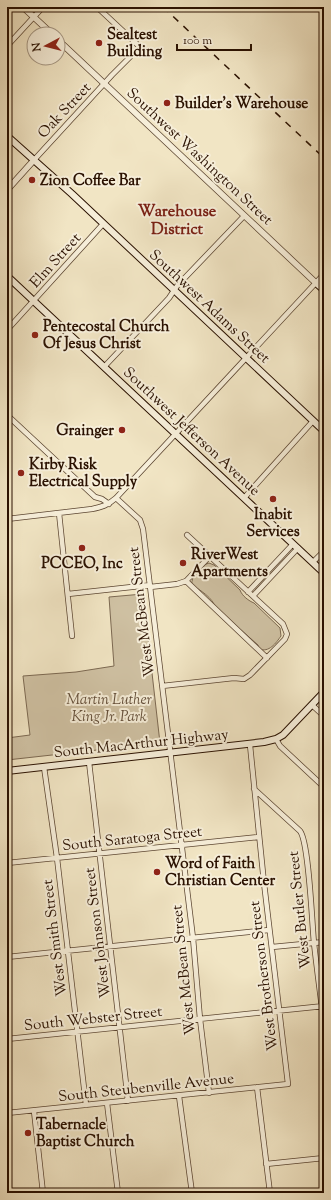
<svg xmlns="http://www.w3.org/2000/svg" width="331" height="1200" viewBox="0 0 331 1200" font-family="'Sorts Mill Goudy',serif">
<rect width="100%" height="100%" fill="#f1e5c4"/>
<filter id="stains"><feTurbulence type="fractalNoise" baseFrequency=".005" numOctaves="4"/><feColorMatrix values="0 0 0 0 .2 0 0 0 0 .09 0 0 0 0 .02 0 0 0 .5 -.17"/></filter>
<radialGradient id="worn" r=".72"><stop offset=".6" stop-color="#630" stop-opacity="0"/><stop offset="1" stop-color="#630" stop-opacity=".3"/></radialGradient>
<path fill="#cfc1a3" stroke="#7c6952" d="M209,563L214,565L240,590C242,596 249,601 254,603L280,628L281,636C276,643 269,653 259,649L258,645L215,607C213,598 200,590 192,585C190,577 201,565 209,563Z
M143,594L160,743L7,760V738L30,735L23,676L76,672L114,666L109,597Z"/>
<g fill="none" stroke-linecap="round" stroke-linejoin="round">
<g stroke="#5c4632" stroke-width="6">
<path id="minor" d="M7,46L43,7
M34,160L112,75L140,47L97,7
M7,330L103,224
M104,367L169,298L177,286L244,216
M7,415L95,497L102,499L109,504
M116,498L140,520L143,529L193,938L200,1019L209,1093
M244,498L313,421
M59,513L72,636
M7,519L92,509C102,507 108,505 116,498L324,274
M313,562L324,551
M186,581L267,658
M150,587L177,584L186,581L210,556
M248,592L293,544
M68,594L150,585
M253,596L298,548
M162,686L234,678L244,679L250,675L285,639L287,634L283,624L187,535
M312,705L324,716
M276,739L280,746L324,787
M89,762L128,1101
M44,767L57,858L86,1105
M254,789L300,831C309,842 312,924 314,943C317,971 321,998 324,1026
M7,863L259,837
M272,947L324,942
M7,957L269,930
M7,1039L324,1006
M257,1087L270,1193
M179,1096L192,1193
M107,1103L118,1193
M34,1111L43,1193
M7,1113L288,1084L264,883L250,745
M266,1164L324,1158"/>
</g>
<g stroke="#5c4632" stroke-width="7">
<path id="tertiary" d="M23,7L52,34
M58,40L316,283
M7,190L34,160"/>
</g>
<g stroke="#2a1101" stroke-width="8">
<path id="secondary" d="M7,136L72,194L324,431
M7,276L324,573
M316,283L324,290
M7,771L264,742L276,739L283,735L324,692"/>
</g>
<use href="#minor" stroke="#f6eed9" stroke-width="4.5"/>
<use href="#tertiary" stroke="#f6eed9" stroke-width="5.5"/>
<use href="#secondary" stroke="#f6eed9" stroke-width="6"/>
<path stroke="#2a1101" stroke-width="1.5" stroke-dasharray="7 7" stroke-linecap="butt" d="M163,7L324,158"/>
</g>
<g fill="#8f2418" stroke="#f6eed9" stroke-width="1.5">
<circle cx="99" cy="43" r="4"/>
<circle cx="167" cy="103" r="4"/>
<circle cx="32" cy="180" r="4"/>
<circle cx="35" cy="335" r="4"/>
<circle cx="122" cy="430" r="4"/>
<circle cx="21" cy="473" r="4"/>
<circle cx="273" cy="499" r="4"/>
<circle cx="82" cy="548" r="4"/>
<circle cx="183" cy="563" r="4"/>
<circle cx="157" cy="872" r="4"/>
<circle cx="28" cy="1133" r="4"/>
</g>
<g text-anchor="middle" stroke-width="4" stroke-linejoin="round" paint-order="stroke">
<g font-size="15" font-weight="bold" fill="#2a1101" stroke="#f6eed9" text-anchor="start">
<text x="107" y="39">Sealtest<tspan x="107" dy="17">Building</tspan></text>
<text x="175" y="108">Builder's Warehouse</text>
<text x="40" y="185">Zion Coffee Bar</text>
<text x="43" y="331">Pentecostal Church<tspan x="43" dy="17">Of Jesus Christ</tspan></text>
<text x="114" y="435" text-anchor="end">Grainger</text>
<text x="29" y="469">Kirby Risk<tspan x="29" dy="17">Electrical Supply</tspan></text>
<text x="273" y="519" text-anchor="middle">Inabit<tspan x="273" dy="17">Services</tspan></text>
<text x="191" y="559">RiverWest<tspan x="191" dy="17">Apartments</tspan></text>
<text x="82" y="568" text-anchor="middle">PCCEO, Inc</text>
<text x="165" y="868">Word of Faith<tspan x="165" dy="17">Christian Center</tspan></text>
<text x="36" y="1129">Tabernacle<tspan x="36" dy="17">Baptist Church</tspan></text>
</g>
<g font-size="15" fill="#2a1101" stroke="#f6eed9">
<text transform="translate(64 110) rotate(-47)" y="5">Oak Street</text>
<text transform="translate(200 156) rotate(43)" y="5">Southwest Washington Street</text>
<text transform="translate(55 260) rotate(-48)" y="5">Elm Street</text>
<text transform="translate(210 306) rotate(43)" y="5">Southwest Adams Street</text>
<text transform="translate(192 431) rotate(43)" y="5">Southwest Jefferson Avenue</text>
<text transform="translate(141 612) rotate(-97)" y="5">West McBean Street</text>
<text transform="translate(141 743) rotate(-6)" y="5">South MacArthur Highway</text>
<text transform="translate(132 838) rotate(-6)" y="5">South Saratoga Street</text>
<text transform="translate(299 910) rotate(-96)" y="5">West Butler Street</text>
<text transform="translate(97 933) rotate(-97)" y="5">West Johnson Street</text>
<text transform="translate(54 938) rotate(-97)" y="5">West Smith Street</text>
<text transform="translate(183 970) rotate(-96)" y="5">West McBean Street</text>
<text transform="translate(263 976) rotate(-97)" y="5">West Brotherson Street</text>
<text transform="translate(93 1018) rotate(-6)" y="5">South Webster Street</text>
<text transform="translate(146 1087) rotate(-6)" y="5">South Steubenville Avenue</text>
</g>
<g font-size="15" font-style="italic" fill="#644f3a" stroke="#f6eed9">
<text x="109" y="704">Martin Luther<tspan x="109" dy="17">King Jr. Park</tspan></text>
</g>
<g font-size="16" font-weight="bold" fill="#7a1f14" stroke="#f6eed9">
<text x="177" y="216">Warehouse<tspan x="177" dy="18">District</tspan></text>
</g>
</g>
<rect width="331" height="1200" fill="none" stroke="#f1e5c4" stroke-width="24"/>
<rect x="8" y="8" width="315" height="1184" fill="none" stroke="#2a1101" stroke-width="2"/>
<rect x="12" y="12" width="307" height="1176" fill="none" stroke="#2a1101"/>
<g transform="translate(46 46) rotate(263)"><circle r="19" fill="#f6eed9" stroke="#a49683"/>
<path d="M0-3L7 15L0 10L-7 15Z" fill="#8f2418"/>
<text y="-6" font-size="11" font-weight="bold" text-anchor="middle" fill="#2a1101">N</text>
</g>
<path d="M177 44v6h74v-6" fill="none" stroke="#2a1101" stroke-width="2"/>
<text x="183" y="44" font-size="12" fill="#2a1101" stroke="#f6eed9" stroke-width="3" paint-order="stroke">100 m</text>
<rect width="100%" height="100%" filter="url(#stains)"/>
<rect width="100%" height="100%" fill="url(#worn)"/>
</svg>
